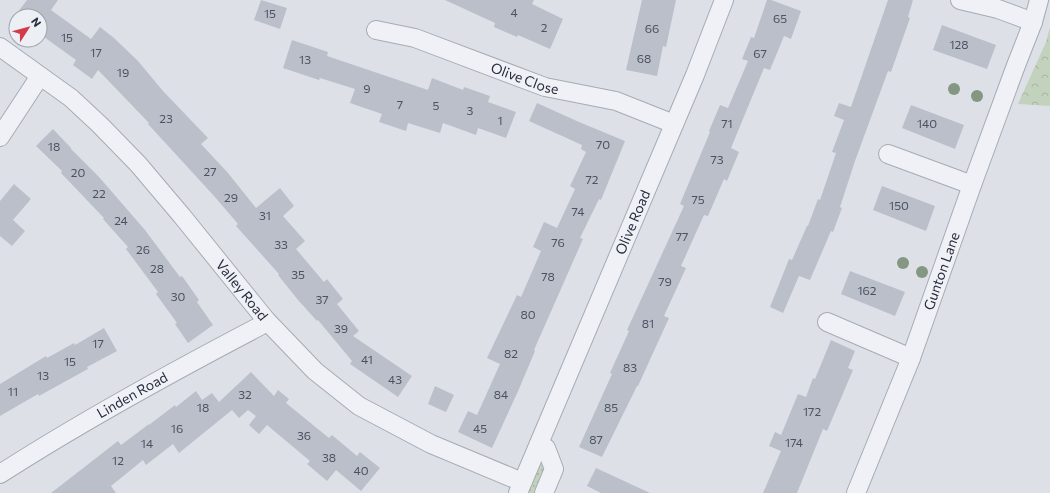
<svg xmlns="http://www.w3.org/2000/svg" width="1050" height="493" viewBox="0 0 1050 493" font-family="Commissioner,sans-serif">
<defs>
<pattern id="grass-dots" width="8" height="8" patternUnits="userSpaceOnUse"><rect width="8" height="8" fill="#c2d2bd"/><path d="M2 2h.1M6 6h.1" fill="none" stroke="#a7b5a4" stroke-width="1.8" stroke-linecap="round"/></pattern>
<pattern id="park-crowns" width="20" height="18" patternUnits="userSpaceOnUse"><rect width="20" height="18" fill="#c2d2bd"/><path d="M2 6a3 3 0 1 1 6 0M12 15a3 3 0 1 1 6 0" fill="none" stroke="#a7b5a4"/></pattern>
</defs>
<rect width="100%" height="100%" fill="#dde1e7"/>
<path fill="url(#grass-dots)" d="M540,463L544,465L545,469L535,493H526Z"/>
<path fill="url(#park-crowns)" d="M1050,27V106L1018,104L1046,42Z"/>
<path fill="#babfca" d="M27,0H58L51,10L91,39L100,27L114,38L138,61L163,91L208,138L201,144L228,173L256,208L280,188L294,206L283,216L305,241L296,249L324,282L327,279L343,299L337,304L359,331L353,336L412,376L398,397L350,364L352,361L318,320L317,321L298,300L278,275L279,274L236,226L238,224L214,196L148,124L149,123L98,70L92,79L73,65L76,60L40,34V16H15Z
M261,0L287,8L280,29L254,20Z
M445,0H534L532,4L563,19L550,49L518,35L517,37L494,27L495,23Z
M642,0H676L666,47L663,46L657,76L626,70Z
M767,0H771L801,11L791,39L784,36L770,70L764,68L731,148L739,152L727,181L724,179L708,216L704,215L681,266L686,268L664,316L669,318L638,386H637L602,457L579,447L612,374L610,373L629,331L627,330L684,206L680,204L710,132L709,131L720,105L728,108L748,61L742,59L751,37L754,38Z
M888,0H913L908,17L910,18L891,72L888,71L855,161L840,207L842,208L833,232L831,231L810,280L799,276L783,313L770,307L789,259L792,260L807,226H808L818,199L820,200L836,153L832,152L844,120L834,116L839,103L851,107Z
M942,25L996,45L987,69L933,50Z
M292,40L328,52L327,56L428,90L432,78L463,90L464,87L490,96L488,102L516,112L506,138L478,128L476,135L443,123L440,133L408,123L406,131L379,122L382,114L350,103L355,89L320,78L319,80L283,68Z
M537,103L579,122L625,141L601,200L599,199L580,238L583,239L534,350L535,351L519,389L492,448L458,432L468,411L477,415L500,364L487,358L517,295L521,297L541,251L533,247L544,222L557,228L575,189L570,186L586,152L581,149L582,145L529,121Z
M911,105L964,125L955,149L902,128Z
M53,129L71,148V149L99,177L145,230L180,277L182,276L199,300L197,302L213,325L188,343L175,324L177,323L156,294L158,292L126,249L128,247L103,219L104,218L61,173L62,171L36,146Z
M14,184L31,199L13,220L25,231L12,246L0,236V201Z
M882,186L935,206L926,231L873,210Z
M850,271L905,292L895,316L841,294Z
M104,328L117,351L87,367L88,369L66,381L39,396L38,394L0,416V384L46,356L47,358L74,343L75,345Z
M831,340L855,351L848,368L853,370L827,431L823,429L797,493H763L781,451L769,446L775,432L781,435L798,394L806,397L813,378L815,379Z
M251,372L274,396L278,390L289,399L286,403L329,438L332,435L357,456L360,452L380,468L361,491L336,470L327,481L307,464L310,461L267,425L259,434L249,425L256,416L248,410L239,418L232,410L179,453L173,444L146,465L143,460L111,486L116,493H51L118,441L121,445L149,424V425L175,405L176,407L196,391L202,400L212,393L219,402Z
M435,386L454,395L446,412L428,404Z
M596,468L650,493H601L587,486Z"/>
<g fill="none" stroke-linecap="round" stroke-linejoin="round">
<g stroke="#a6abb4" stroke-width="20">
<g id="street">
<path d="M960,0L998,9L1033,22"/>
<path id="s1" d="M376,30L415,38L545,87L616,101L674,124"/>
<path id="s2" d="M0,47L71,98L100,125L138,164L182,216L266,320L315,371L359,406L431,444L515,479L523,481"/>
<path d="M0,137L40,76"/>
<path d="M888,154L972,185"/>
<path d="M827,322L911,358"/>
<path d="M539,444L546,448L554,469L544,493"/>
<path id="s3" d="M0,474C84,420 172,372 260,326L266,320"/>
<path id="s4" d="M518,493L695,75L724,0"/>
<path id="s5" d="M856,493L911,358L972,185L1015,68L1033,22L1039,0"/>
</g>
</g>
<use href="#street" stroke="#eff1f6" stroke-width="18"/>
</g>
<g fill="#839783">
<circle cx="954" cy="89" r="6"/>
<circle cx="977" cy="96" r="6"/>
<circle cx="903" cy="263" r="6"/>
<circle cx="922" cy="272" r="6"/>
</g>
<g text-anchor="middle" stroke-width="3" stroke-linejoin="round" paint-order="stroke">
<g font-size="12" fill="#4b5261">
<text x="514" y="17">4</text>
<text x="270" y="18">15</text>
<text x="780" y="23">65</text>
<text x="544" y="32">2</text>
<text x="652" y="33">66</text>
<text x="67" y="42">15</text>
<text x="959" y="49">128</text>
<text x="96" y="57">17</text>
<text x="760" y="58">67</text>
<text x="644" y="63">68</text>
<text x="305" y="64">13</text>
<text x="123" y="77">19</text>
<text x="367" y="93">9</text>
<text x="400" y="109">7</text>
<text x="436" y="110">5</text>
<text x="470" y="115">3</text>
<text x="166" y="123">23</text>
<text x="500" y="125">1</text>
<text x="727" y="128">71</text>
<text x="927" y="128">140</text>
<text x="603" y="149">70</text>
<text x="54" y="151">18</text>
<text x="717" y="164">73</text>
<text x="210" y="176">27</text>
<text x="78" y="177">20</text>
<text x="592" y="184">72</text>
<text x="99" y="198">22</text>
<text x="231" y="202">29</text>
<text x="698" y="204">75</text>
<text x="899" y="210">150</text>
<text x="578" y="216">74</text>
<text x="265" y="220">31</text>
<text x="121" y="225">24</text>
<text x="682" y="241">77</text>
<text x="558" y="247">76</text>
<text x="281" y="249">33</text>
<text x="143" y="254">26</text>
<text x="157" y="273">28</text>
<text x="298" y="279">35</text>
<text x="548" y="281">78</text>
<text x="665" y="286">79</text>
<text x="867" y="295">162</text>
<text x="178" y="301">30</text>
<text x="322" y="304">37</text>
<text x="528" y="319">80</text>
<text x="648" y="328">81</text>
<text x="341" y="333">39</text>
<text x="98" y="348">17</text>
<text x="511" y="358">82</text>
<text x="367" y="364">41</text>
<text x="70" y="366">15</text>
<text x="630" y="372">83</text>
<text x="43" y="380">13</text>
<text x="395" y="384">43</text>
<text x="13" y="396">11</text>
<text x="245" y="399">32</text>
<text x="501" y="399">84</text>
<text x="203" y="412">18</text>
<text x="611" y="412">85</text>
<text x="812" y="416">172</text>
<text x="177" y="433">16</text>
<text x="480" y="433">45</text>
<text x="304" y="440">36</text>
<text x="596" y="444">87</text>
<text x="794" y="447">174</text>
<text x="147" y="448">14</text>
<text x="329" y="462">38</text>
<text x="118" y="465">12</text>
<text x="361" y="475">40</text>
</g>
<g font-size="14" fill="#262e3e" stroke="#ecf0f5">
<text dy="5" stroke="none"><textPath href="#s1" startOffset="157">Olive Close</textPath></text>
<text dy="5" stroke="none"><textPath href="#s4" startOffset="294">Olive Road</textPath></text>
<text dy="5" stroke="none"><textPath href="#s5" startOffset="238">Gunton Lane</textPath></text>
<text dy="5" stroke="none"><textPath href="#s2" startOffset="345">Valley Road</textPath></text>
<text dy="5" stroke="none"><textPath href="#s3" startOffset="154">Linden Road</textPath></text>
</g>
</g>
<g transform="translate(28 28) rotate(54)"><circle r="19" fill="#ecf0f5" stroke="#9da2ac"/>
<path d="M0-3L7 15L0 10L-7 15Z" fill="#d33b4d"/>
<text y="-6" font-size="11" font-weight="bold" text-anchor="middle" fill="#262e3e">N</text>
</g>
</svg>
